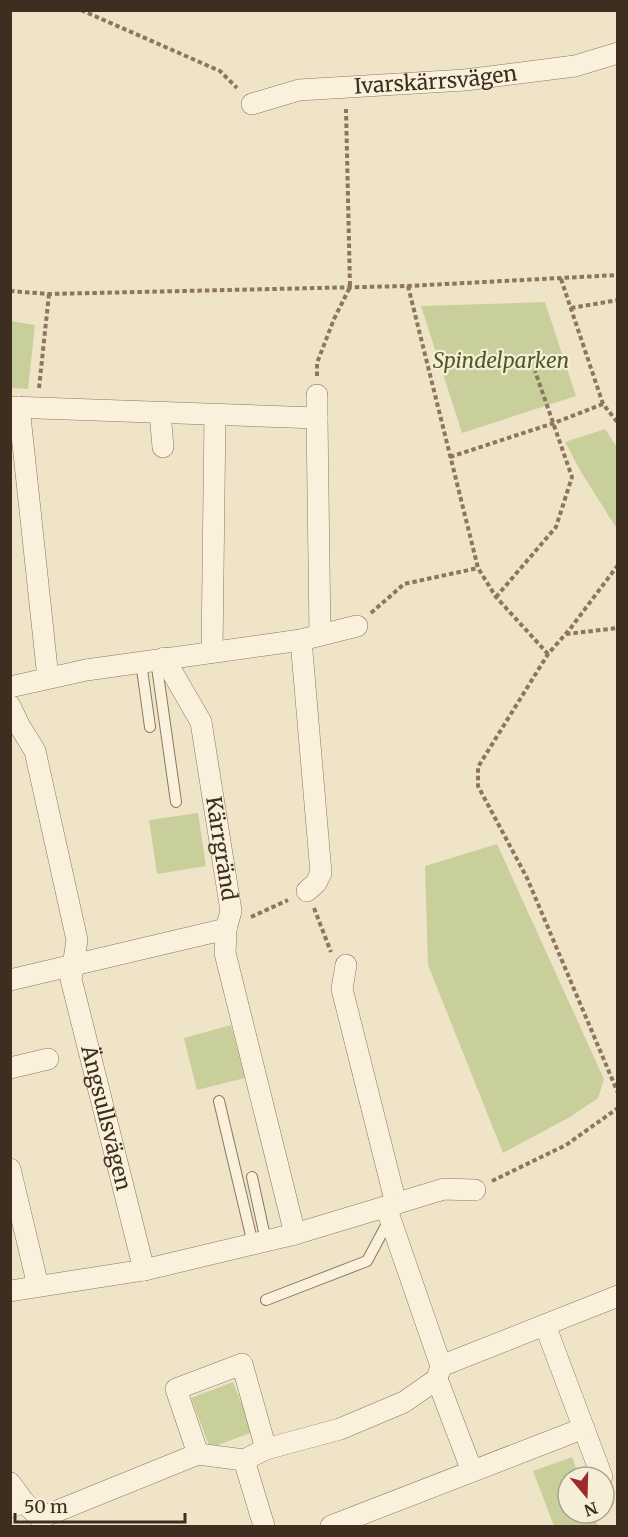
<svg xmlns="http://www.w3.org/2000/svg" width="628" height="1537" viewBox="0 0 628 1537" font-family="Merriweather,serif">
<rect width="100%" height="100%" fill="#f0e4c8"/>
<path fill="#c9cf9b" d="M545,302L576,396L462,433L421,306Z
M11,321L35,325L28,389L11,388Z
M605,429L617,447V529L581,472L565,442Z
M198,813L206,866L157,874L149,820Z
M497,844L604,1079L598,1098L570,1117L503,1153L428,965L425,866Z
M231,1025L245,1078L197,1090L184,1038Z
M233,1382L253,1432L210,1448L191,1398Z
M572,1457L579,1477H568V1513H593L598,1526H554L533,1471Z"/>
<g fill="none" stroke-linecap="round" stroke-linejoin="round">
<g stroke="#8d765c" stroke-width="12">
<path id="service" d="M156,660L176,802
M141,662L150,727
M219,1101L253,1244
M252,1177L266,1241
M266,1300L367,1261L389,1220"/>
</g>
<g stroke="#8d765c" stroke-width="22">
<g id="minor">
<path id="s1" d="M252,104L299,90L465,80L575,66L618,53"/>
<path d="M10,407L317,418L320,635"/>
<path d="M19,407L48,678"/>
<path d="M160,413L163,447"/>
<path d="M317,418V395"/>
<path d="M301,640L321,873L316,883L307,891"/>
<path d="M212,652L215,415"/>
<path id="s2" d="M164,658L201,722L231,911L226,929L225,953L295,1234"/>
<path d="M10,687L86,670L301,640L357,626"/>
<path id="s3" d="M10,706L19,725L35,751L77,940L71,979L144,1270"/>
<path d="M346,965L342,989L396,1204"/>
<path d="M10,980L226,929"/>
<path d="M10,1068L48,1059"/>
<path d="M10,1169L38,1286"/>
<path d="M386,1207L441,1366"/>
<path d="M10,1291L144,1270L295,1234L444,1189L475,1190"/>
<path d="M545,1325L602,1477"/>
<path d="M437,1379L472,1471"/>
<path d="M198,1454L176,1389L242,1364L266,1449"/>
<path d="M244,1460L264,1526"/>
<path d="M10,1483L24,1502"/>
<path d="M10,1507L24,1502L40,1518L198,1454L244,1460L266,1449L340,1429L404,1402L437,1379L441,1366L618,1296"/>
<path d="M331,1526L584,1428"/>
</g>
</g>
<path stroke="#8d765c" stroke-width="4" stroke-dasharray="4.5 3" stroke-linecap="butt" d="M81,10L220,71L237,88
M561,279L603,404L618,423
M408,286L478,568L496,597L548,654
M10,291L49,294L408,286L618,275
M571,308L618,300
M317,376V363L334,319L350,287L346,109
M39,388L49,294
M450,457L554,423L603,404
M618,565L570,629L548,654L478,767V786L527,878L618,1093
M496,597L556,527L572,477L535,371
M371,613L404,584L478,568
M566,634L618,628
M314,908L331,952
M251,917L288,900
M492,1181L566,1145L618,1108"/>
<use href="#service" stroke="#faf1dc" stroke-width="10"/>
<use href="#minor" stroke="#faf1dc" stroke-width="21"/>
</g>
<g text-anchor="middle" stroke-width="4.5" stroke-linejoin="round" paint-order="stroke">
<g font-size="21" fill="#3d2e20" stroke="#f7eed8">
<text dy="7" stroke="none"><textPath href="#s1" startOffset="186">Ivarskärrsvägen</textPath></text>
<text dy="7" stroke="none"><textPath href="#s2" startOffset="202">Kärrgränd</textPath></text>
<text dy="7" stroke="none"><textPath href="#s3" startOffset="428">Ängsullsvägen</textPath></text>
</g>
<g font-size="21" font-style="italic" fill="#4d5a26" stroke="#f7eed8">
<text x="501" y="368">Spindelparken</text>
</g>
</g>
<rect width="628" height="1537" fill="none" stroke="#3d2e20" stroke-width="24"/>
<g transform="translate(586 1495) rotate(161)"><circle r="28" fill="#f7eed8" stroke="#ada18e" stroke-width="1.5"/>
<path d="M0-4.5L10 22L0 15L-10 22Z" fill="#9e2a2b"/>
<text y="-9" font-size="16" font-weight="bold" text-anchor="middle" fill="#3d2e20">N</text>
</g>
<path d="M15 1513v9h170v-9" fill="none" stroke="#3d2e20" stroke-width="3"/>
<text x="24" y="1513" font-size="18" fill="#3d2e20" stroke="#f7eed8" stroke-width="4.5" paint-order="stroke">50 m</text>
</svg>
